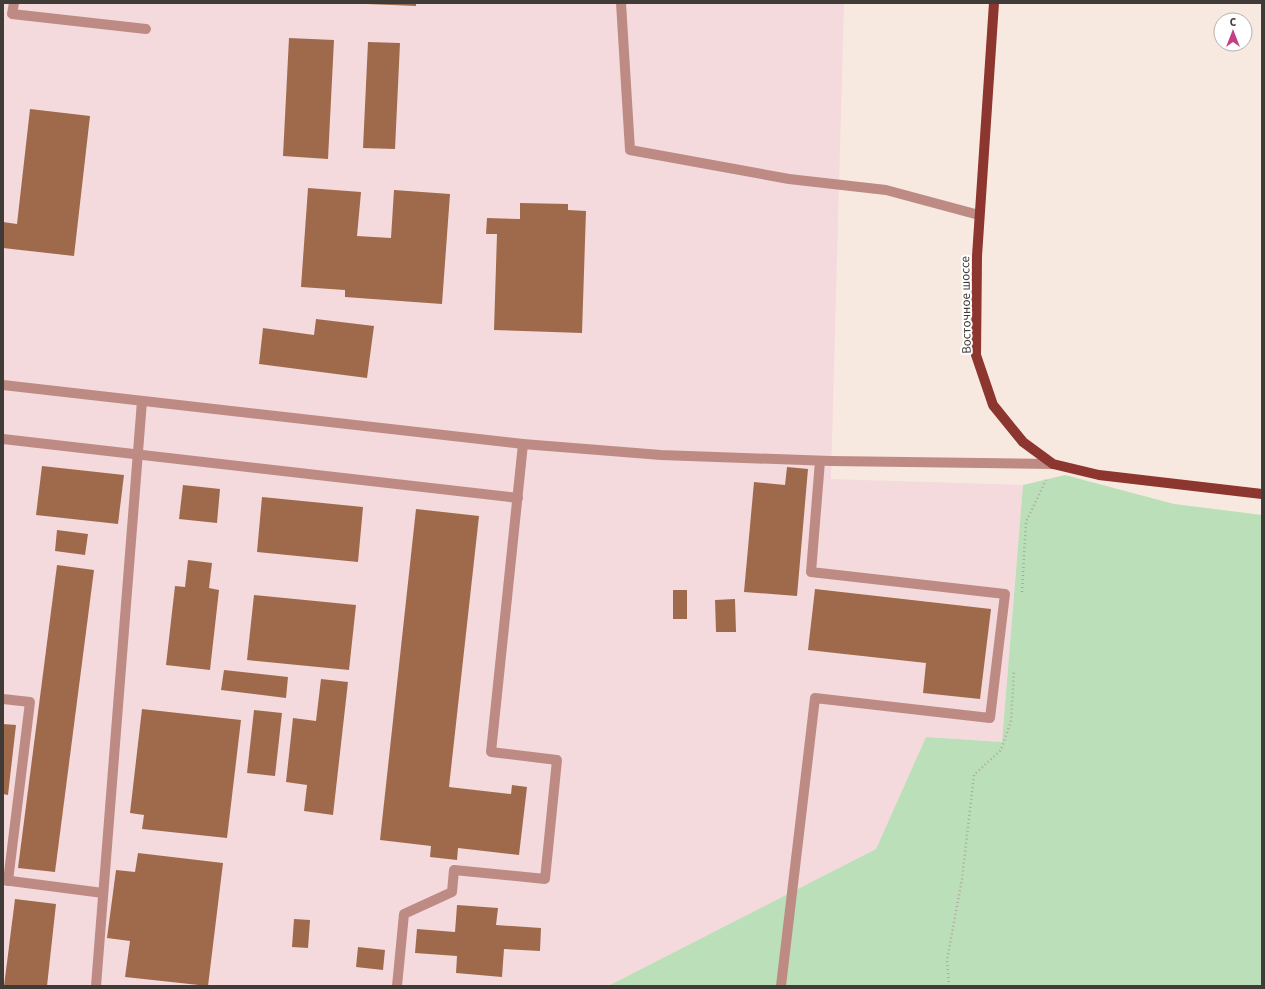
<svg xmlns="http://www.w3.org/2000/svg" width="1265" height="989" font-family="'Source Sans 3',sans-serif">
  <style>
    .industrial { fill: #f5dadd }
    .green { fill: #bbdfb8 }
    .building { fill: #9f6a4b }
    .lines { fill: none; stroke-linecap: round; stroke-linejoin: round }
    .path { stroke: #b1a69f; stroke-width: 2.5; stroke-dasharray: 1 3; stroke-linecap: butt }
    .minor { stroke: #be8b84; stroke-width: 10 }
    .major { stroke: #8d352f; stroke-width: 10 }
    .labels { text-anchor: middle; stroke-width: 4; stroke-linejoin: round; paint-order: stroke }
    .street-label { font-size: 13px; fill: #403b37; stroke: #fff }
  </style>
  <rect width="100%" height="100%" fill="#f8e9e0"/>
  <path class="industrial" d="M3,3H844L831,479L1023,485L1002,742L926,737L876,849L608,986H3Z"/>
  <path class="green" d="M1065,475L1174,504L1262,515V986H608L876,849L926,737L1002,742L1023,485Z"/>
  <g class="building">
    <path d="M367,3H416V6L367,4Z"/>
    <path d="M289,38L334,40L328,159L283,156Z"/>
    <path d="M368,42L400,43L395,149L363,148Z"/>
    <path d="M30,109L90,116L74,256L3,248V222L17,224Z"/>
    <path d="M308,188L361,192L357,236L391,238L394,190L450,194L442,304L345,297V290L301,287Z"/>
    <path d="M520,203L568,204V210L586,211L582,333L494,330L497,234H486L487,218L520,219Z"/>
    <path d="M316,319L374,326L367,378L259,364L263,328L314,335Z"/>
    <path d="M42,466L124,475L118,524L36,515Z"/>
    <path d="M787,467L808,469L797,596L744,592L754,482L785,485Z"/>
    <path d="M183,485L220,489L217,523L179,519Z"/>
    <path d="M262,497L363,507L358,562L257,552Z"/>
    <path d="M416,509L479,516L449,787L511,794L512,785L527,787L519,855L458,848L457,860L430,857L431,846L380,840Z"/>
    <path d="M57,530L88,534L85,555L55,551Z"/>
    <path d="M188,560L212,563L209,588L219,590L210,670L166,665L175,586L185,587Z"/>
    <path d="M57,565L94,570L55,872L18,868Z"/>
    <path d="M815,589L991,609L980,699L923,693L926,663L808,650Z"/>
    <rect x="673" y="590" width="14" height="29"/>
    <path d="M254,595L356,605L349,670L247,660Z"/>
    <path d="M735,599L736,632H716L715,600Z"/>
    <path d="M224,670L288,677L286,698L221,690Z"/>
    <path d="M321,679L348,682L333,815L304,811L307,785L286,782L293,718L316,721Z"/>
    <path d="M142,709L241,720L227,838L142,829L144,815L130,813Z"/>
    <path d="M254,710L282,713L275,776L247,773Z"/>
    <path d="M3,724L16,725L8,795L3,794Z"/>
    <path d="M138,853L223,863L208,986L125,977L130,941L107,938L116,870L135,872Z"/>
    <path d="M15,899L56,904L47,986H4Z"/>
    <path d="M457,905L498,908L496,925L541,928L540,951L504,949L502,977L456,973L457,956L415,953L417,929L455,932Z"/>
    <path d="M294,919L310,920L308,948L292,947Z"/>
    <path d="M358,947L385,950L383,970L356,967Z"/>
  </g>
  <g class="lines">
    <g class="path">
      <path d="M1022,592L1026,522L1046,480"/>
      <path d="M949,986L947,960L962,879L974,775L1001,750L1011,721L1014,671"/>
    </g>
    <g class="minor">
      <path d="M14,3L12,14L146,29"/>
      <path d="M621,3L630,150L789,179L886,190L979,215"/>
      <path d="M3,385L523,444L661,455L831,461L1053,464"/>
      <path d="M3,439L518,498"/>
      <path d="M3,699L30,702L8,881"/>
      <path d="M3,880L103,893"/>
      <path d="M96,986L142,401"/>
      <path d="M397,986L404,914L452,892L454,870L545,879L557,760L491,752L523,444"/>
      <path d="M781,986L815,698L990,718L1005,594L811,572L820,461"/>
    </g>
    <path class="major" d="M994,3L977,256L976,355L993,405L1023,442L1053,464L1099,475L1262,494"/>
  </g>
  <g class="labels">
    <g class="street-label">
      <text transform="translate(965 305) rotate(-91)" y="5">Восточное шоссе</text>
    </g>
  </g>
  <rect width="1265" height="989" fill="none" stroke="#403b37" stroke-width="8"/>
  <g transform="translate(1233 32)"><circle r="19" fill="#ffffff" stroke="#b3b1af"/>
  <path d="M0-3L7 15L0 10L-7 15Z" fill="#c44086"/>
  <text y="-6" font-size="11" font-weight="bold" text-anchor="middle" fill="#403b37">С</text>
  </g>
</svg>
